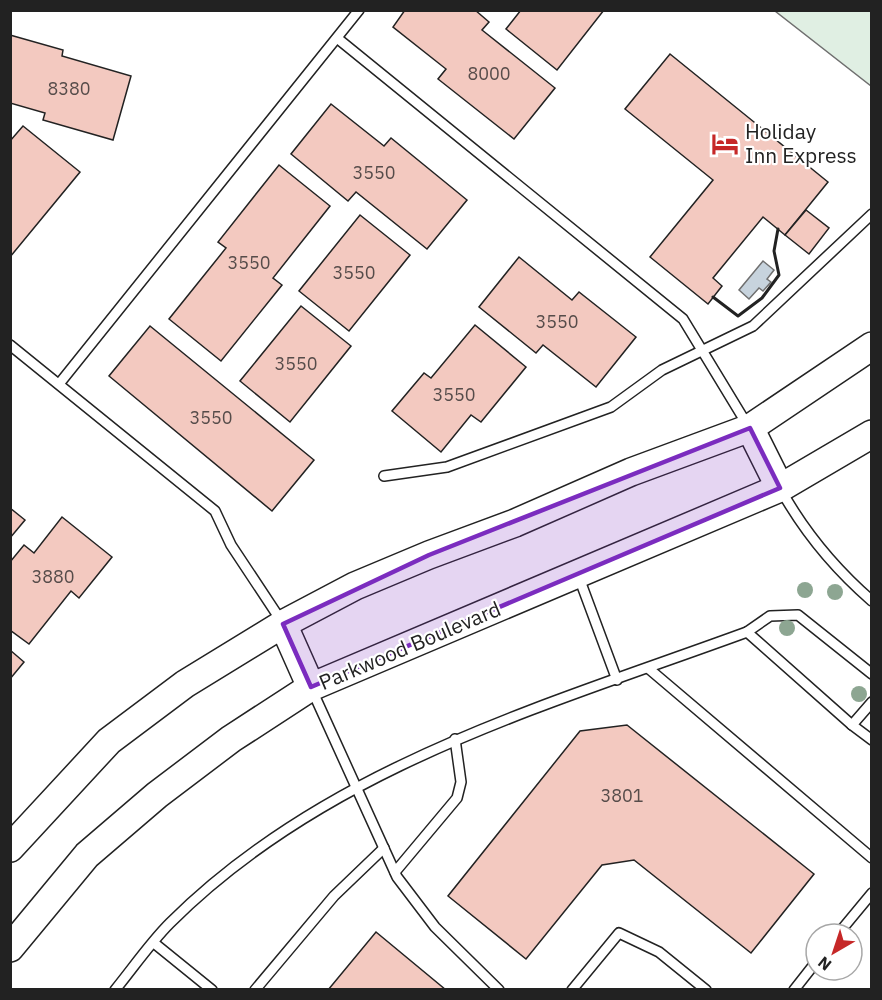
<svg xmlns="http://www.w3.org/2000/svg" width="882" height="1000" font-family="'IBM Plex Sans',sans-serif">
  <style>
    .green { fill: #e0efe3; stroke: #6f6f6f; stroke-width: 1.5 }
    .water { fill: #c7d3dd; stroke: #6f6f6f; stroke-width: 1.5 }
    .building { fill: #f3c9c0; stroke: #222; stroke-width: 1.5 }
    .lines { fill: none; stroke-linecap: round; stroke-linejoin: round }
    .service-casing { stroke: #222; stroke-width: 12 }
    .secondary-casing { stroke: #222; stroke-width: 30 }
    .service { stroke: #fff; stroke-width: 9 }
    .secondary { stroke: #fff; stroke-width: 27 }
    .wall { stroke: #222; stroke-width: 3 }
    .tree { fill: #8da692 }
    .marked { fill: #7b2cbf; fill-opacity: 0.2; stroke: #7b2cbf; stroke-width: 4.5; stroke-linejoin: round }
    .labels { text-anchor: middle; stroke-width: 4.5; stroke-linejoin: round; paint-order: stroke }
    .number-label { font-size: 18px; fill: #564c4a }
    .poi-label { font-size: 21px; fill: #222; stroke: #fff; text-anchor: start }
    .street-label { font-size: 21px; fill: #222; stroke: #fff }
  </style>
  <rect width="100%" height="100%" fill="#fff"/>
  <path class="green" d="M775,11H871V86Z"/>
  <path class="water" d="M763,261L774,270L767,279L771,282L763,291L759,288L749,299L739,290Z"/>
  <g class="building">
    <path d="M405,10H475L489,22L482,30L555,88L514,139L438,79L446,69L393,27Z"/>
    <path d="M521,10H604L557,70L506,29Z"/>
    <path d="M10,35L63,50L62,56L131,76L113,140L43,120L45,113L10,103Z"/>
    <path d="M670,54L828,182L785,235L763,217L713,278L722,286L708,304L650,257L713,180L625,109Z"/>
    <path d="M331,104L384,146L391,138L467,200L427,249L356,192L348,201L291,154Z"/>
    <path d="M23,126L80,172L10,257V141Z"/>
    <path d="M279,165L330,206L273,278L282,285L221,361L169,319L226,248L218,242Z"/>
    <path d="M806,210L829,228L809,254L785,235Z"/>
    <path d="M360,215L410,255L349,331L299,291Z"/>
    <path d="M519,257L572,300L579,292L636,337L596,387L543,345L536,353L479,307Z"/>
    <path d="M301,306L351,346L290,422L240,381Z"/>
    <path d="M475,325L526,367L481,422L471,415L441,452L392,411L424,373L431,378Z"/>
    <path d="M150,326L314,460L272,511L109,376Z"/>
    <path d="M10,508L25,520L10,538Z"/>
    <path d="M62,517L112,557L79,598L71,591L29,644L10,630V562L24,545L34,553Z"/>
    <path d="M10,650L24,662L10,679Z"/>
    <path d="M627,725L814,874L751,953L634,860L602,865L526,959L448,896L580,731Z"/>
    <path d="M376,932L446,990H328Z"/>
  </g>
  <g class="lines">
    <defs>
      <g id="service">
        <path d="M337,38L683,319L748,426"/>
        <path d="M10,345L215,511L231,545L282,622"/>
        <path d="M59,384L359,10"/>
        <path d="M384,476L447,467L611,407L662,370L753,326L872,214"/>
        <path d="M781,490C805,533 834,568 872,601"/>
        <path d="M578,575L617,680"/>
        <path d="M747,632L770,616L798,615L872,674"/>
        <path d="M648,668L872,858"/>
        <path d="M312,690L397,877L435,927L499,990"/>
        <path d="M872,702L852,725L872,740"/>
        <path d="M395,872L457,798L461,782L455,739"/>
        <path d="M838,934L872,893"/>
        <path d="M154,943L212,990"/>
        <path d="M115,990C133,968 150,943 170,923C326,767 545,706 747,632L852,725"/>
        <path d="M255,990L334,896L384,848"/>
        <path d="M572,990L619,933L659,952L706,990"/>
        <path d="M794,990L816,962"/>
      </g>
      <g id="secondary">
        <path d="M750,428L780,488"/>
        <path d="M283,624L311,687"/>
        <path d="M10,848L109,741L185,684L283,624L355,586L429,555L515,523L631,472L750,428L872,346"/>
        <path d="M10,948L87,855L157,795L231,739L311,687L780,488L872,434"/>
      </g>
    </defs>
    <use href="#service" class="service-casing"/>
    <use href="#secondary" class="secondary-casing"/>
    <use href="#service" class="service"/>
    <use href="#secondary" class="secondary"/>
    <path class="wall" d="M713,297L738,316L762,298L779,275L774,251L778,229"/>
  </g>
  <g class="tree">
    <circle cx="805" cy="590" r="8"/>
    <circle cx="835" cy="592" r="8"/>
    <circle cx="787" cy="628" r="8"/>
    <circle cx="859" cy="694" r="8"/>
  </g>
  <path class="marked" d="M750,428L780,488L311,687L283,624L429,555Z"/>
  <defs>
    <symbol id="hotel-bare" viewBox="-9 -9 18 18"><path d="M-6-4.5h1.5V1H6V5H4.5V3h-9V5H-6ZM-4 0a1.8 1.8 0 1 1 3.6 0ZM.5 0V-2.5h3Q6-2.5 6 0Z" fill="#c62828" stroke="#fff" stroke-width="2.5" paint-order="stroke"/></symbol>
  </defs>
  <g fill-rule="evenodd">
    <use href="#hotel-bare" x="706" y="125" width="38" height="38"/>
  </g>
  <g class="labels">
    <g class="number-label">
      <text x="489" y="80">8000</text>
      <text x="69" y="95">8380</text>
      <text x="374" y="179">3550</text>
      <text x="249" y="269">3550</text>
      <text x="354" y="279">3550</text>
      <text x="557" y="328">3550</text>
      <text x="296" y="370">3550</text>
      <text x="454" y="401">3550</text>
      <text x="211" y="424">3550</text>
      <text x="53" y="583">3880</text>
      <text x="622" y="802">3801</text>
    </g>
    <g class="poi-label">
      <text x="745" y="139">Holiday<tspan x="745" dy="24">Inn Express</tspan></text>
    </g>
    <g class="street-label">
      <text transform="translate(410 646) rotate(-23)" y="7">Parkwood Boulevard</text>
    </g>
  </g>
  <rect width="882" height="1000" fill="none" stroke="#222222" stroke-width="24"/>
  <g transform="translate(834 952) rotate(219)"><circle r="28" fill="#ffffff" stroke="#a7a7a7" stroke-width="1.5"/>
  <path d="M0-4.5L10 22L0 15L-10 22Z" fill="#c62828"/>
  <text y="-9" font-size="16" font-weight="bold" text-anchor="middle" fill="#222222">N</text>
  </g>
</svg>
